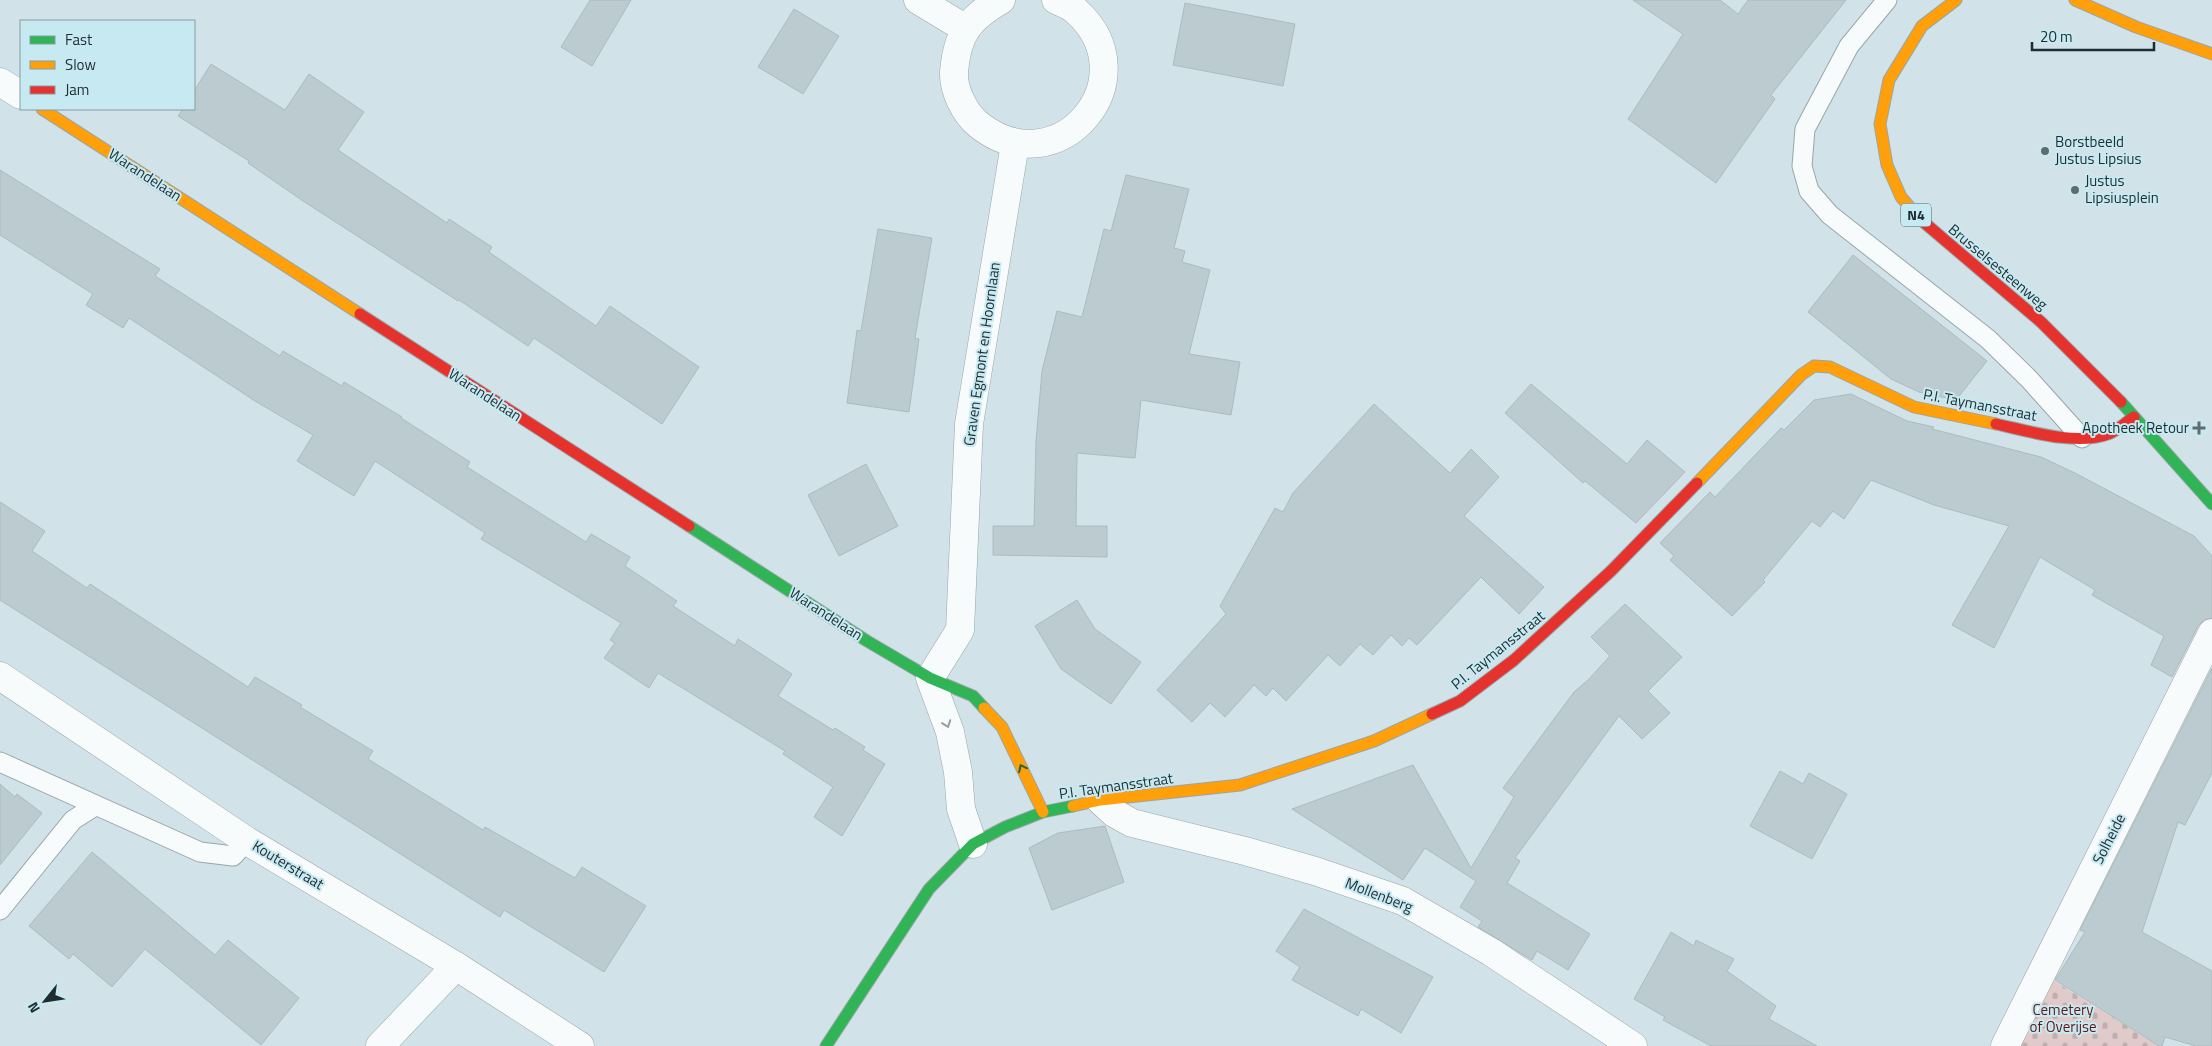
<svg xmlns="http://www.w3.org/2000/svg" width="2212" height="1046" font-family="'Titillium Web',sans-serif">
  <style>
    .cemetery { fill: url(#cemetery-stones) }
    .building { fill: #bccbcf; stroke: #acbbbf }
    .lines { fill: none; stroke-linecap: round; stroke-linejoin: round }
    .lane-casing { stroke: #98a6aa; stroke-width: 21 }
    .street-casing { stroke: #98a6aa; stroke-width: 29 }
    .fast-casing { stroke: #98a6aa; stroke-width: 13 }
    .slow-casing { stroke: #98a6aa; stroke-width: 13 }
    .jam-casing { stroke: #98a6aa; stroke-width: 13 }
    .lane { stroke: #f8fbfc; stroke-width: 19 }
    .street { stroke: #f8fbfc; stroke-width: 28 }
    .fast { stroke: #30b455; stroke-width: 11 }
    .slow { stroke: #ff9f0a; stroke-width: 11 }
    .jam { stroke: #e5322d; stroke-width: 11 }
    .oneway { stroke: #969ea0 }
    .oneway2 { stroke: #26623f }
    .poi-dot { fill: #5d6c70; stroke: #c7e9f2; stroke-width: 2 }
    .labels { text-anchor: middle; stroke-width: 4; stroke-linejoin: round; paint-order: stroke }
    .shield { fill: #c7e9f2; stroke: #51656a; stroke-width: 1 }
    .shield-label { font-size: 14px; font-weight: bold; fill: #1f2c30 }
    .poi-label { font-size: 15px; fill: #1f2c30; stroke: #c7e9f2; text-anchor: start }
    .street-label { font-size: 15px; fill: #1f2c30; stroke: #c7e9f2 }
    .park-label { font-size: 15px; fill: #611b17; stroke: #c7e9f2 }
  </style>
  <defs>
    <pattern id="cemetery-stones" width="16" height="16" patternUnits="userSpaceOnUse" patternTransform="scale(1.25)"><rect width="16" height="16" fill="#e0cbca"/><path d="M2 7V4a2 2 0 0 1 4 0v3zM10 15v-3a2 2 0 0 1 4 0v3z" fill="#c0aeae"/></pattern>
  </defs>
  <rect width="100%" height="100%" fill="#d1e3e8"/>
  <path class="cemetery" d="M2051,979L2159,1046H2018Z"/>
  <g class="building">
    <path d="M590,0H631L592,66L561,47Z"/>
    <path d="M1633,0H1720L1738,14L1748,0H1846L1771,95L1775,99L1716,183L1628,119L1683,34Z"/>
    <path d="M1185,3L1295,24L1283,86L1173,65Z"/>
    <path d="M794,9L839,36L803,94L758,67Z"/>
    <path d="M211,64L285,110L309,74L364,112L338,150L447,223L449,219L492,247L489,252L596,326L610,306L699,367L662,424L534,338L528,346L459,300L458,301L303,201L248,163L249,161L178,116L183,109H194V91Z"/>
    <path d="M0,170L160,269L155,276L280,356L283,351L342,386L344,382L402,417L401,418L470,462L467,467L586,542L591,534L630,557L625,566L677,601L673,606L735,646L738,639L792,674L778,696L833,730L835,728L865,747L863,750L885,764L842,836L814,817L833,787L783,754L785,751L658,673L649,688L604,658L615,643L610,640L621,623L481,539L485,533L375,461L354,496L297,461L313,435L255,401L129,318L123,328L86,305L93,294L0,235Z"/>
    <path d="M1126,175L1189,189L1174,248L1185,251L1182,262L1210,270L1189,354L1240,362L1231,415L1141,400L1135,458L1077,453L1076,526H1107V557L993,555V526H1034L1036,441L1042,371L1057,311L1082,317L1104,229L1111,231Z"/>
    <path d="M878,229L932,238L915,338L919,339L909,412L847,403L857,330L861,331Z"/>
    <path d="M1853,255L1987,361L1956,400L1919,392L1891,379L1808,312Z"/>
    <path d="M1531,384L1627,464L1647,440L1685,472L1636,523L1585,481L1583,483L1505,413Z"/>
    <path d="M1851,394L1907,421L1934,427L1932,429L2041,457L2075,473L2194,536L2212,556V618L2204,620L2198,626L2172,677L2151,665L2164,636L2092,595L2095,590L2040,557L1994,648L1952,625L2009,526L1934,505L1871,480L1844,519L1833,511L1820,527L1812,521L1763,580L1765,582L1732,616L1670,560L1674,556L1660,543L1710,492L1715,497L1781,428L1784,430L1814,400Z"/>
    <path d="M1374,404L1450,473L1471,449L1499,477L1464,516L1544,587L1519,614L1481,577L1417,645L1409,638L1402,646L1391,635L1373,655L1360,644L1340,666L1328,655L1286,701L1273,688L1266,696L1254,685L1225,717L1210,703L1192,722L1157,690L1226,614L1220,606L1275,508L1283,512L1293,493Z"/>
    <path d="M866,464L898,526L839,556L808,495Z"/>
    <path d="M0,502L45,531L32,551L87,588L90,584L248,687L255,677L302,705L300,707L373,751L368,759L483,830L485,827L575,878L582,867L646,906L604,972L504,910L500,917L0,600Z"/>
    <path d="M1077,600L1095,629L1141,662L1111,704L1061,669L1035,626Z"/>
    <path d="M1625,604L1682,657L1648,691L1670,713L1642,739L1619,716L1515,858L1520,861L1507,883L1590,934L1568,970L1537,951L1532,960L1478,927L1482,921L1460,907L1476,881L1425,848L1403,880L1292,809L1413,765L1471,868L1514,797L1503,788L1574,692L1588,680L1610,656L1591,637Z"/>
    <path d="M2212,668V773L2185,825L2178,822L2142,932L2212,971V1046H2196L2165,1037L2162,1046H2159L2055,980L2085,932L2080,930Z"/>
    <path d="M1780,771L1803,784L1809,773L1847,794L1812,859L1750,826Z"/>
    <path d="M0,784L15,797L17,794L42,813L0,865Z"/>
    <path d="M1105,826L1124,882L1052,910L1029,848L1058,833Z"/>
    <path d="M92,852L215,955L228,940L299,998L261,1045L145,949L112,987L73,954L69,959L29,926Z"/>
    <path d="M1304,909L1433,977L1401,1033L1361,1009L1358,1016L1292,980L1300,967L1276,951Z"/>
    <path d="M1671,932L1694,946L1696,940L1734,959L1727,971L1776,1006L1769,1019L1817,1046H1711L1663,1020L1665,1017L1634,999Z"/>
  </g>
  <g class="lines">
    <defs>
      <g id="lane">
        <path d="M1887,0L1849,46L1805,129L1802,166L1809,191L1830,215L1988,339L2029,379L2082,438"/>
        <path d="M0,762L200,852L233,856L247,841"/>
        <path d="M0,910L73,820L95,806"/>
      </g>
      <g id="street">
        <path d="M918,0L966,29"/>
        <path d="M1001,0C969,18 957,34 954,72C953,90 965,114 979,125C1059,188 1151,78 1076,11C1071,6 1063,3 1056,0"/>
        <path d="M0,82L21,95"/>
        <path d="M0,676L247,841L456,966L580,1046"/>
        <path d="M1100,800L1114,813L1132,823L1245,851L1315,871L1403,901L1491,952L1633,1046"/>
        <path d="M973,844L961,809L958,772L950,732L930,678L960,630L969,424L1015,144"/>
        <path d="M380,1046L456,966"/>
        <path d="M2005,1046L2212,633"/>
      </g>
      <g id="fast">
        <path d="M2121,402L2212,504"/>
        <path d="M689,526L867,641L930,678L973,696L984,708"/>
        <path d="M826,1046L929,889L973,844L1005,827L1043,812L1073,806"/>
      </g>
      <g id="slow">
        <path d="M2075,0L2136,27L2212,54"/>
        <path d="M42,109L360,314"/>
        <path d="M1920,219L1901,197L1887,165L1880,124L1889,80L1922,26L1956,0"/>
        <path d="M1697,483L1801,375L1814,366L1830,367L1914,407L1996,424"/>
        <path d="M984,708L1002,727L1043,812"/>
        <path d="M1073,806L1100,800L1240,785L1374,741L1432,714"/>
      </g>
      <g id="jam">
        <path d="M1920,219L2041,322L2121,402"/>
        <path d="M360,314L689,526"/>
        <path d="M1996,424C2028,431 2076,446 2108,434C2117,431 2126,422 2134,417"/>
        <path d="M1432,714L1460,701L1514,660L1611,571L1697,483"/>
      </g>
    </defs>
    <use href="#lane" class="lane-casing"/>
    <use href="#street" class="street-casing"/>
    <use href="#fast" class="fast-casing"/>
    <use href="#slow" class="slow-casing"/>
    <use href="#jam" class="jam-casing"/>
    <use href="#lane" class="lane"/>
    <use href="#street" class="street"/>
    <use href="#fast" class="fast"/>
    <use href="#slow" class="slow"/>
    <use href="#jam" class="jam"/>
  </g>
  <defs><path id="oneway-chevron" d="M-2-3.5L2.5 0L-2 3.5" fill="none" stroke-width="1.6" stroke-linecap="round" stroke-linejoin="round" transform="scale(1.25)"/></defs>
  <use class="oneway" href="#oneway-chevron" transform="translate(947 724) rotate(70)"/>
  <use class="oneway2" href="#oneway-chevron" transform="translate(1022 768) rotate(-116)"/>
  <g class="poi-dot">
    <circle cx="2045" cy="151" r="5"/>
    <circle cx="2075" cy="190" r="5"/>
    <path d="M2196.5 420.5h5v5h5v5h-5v5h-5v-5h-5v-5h5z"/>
  </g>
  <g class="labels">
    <rect class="shield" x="1901" y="203.5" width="30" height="23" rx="4"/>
    <g class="shield-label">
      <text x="1916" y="220">N4</text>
    </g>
    <g class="poi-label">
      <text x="2055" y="147">Borstbeeld<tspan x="2055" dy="17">Justus Lipsius</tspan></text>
      <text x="2085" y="186">Justus<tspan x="2085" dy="17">Lipsiusplein</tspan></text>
      <text x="2189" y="433" text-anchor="end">Apotheek Retour</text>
    </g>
    <g class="street-label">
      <text transform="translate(145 175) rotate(33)" y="5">Warandelaan</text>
      <text transform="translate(1998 267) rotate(40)" y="5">Brusselsesteenweg</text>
      <text transform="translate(982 354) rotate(-82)" y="5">Graven Egmont en Hoornlaan</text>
      <text transform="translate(485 395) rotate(33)" y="5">Warandelaan</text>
      <text transform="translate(1980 405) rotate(11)" y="5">P.I. Taymansstraat</text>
      <text transform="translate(826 614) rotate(33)" y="5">Warandelaan</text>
      <text transform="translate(1498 650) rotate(-39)" y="5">P.I. Taymansstraat</text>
      <text transform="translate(1116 786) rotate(-8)" y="5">P.I. Taymansstraat</text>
      <text transform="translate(2109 839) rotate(-63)" y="5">Solheide</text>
      <text transform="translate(288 865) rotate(31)" y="5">Kouterstraat</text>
      <text transform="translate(1379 895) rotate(21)" y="5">Mollenberg</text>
    </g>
    <g class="park-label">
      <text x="2063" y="1015">Cemetery<tspan x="2063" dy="17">of Overijse</tspan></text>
    </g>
  </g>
  <rect x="20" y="20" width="175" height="90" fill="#c7e9f2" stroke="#849da4"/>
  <rect x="30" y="36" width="25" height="8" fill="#30b455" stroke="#849da4"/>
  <text x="65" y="45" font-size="15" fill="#1f2c30">Fast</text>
  <rect x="30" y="61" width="25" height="8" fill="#ff9f0a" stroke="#849da4"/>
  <text x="65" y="70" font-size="15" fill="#1f2c30">Slow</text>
  <rect x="30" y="86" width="25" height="8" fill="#e5322d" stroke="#849da4"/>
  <text x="65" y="95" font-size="15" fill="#1f2c30">Jam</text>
  <g transform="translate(45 1001) rotate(240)" stroke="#c7e9f2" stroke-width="4" paint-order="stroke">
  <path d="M0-4L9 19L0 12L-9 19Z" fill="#1f2c30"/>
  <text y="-8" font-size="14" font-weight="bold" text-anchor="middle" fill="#1f2c30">N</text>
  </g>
  <path d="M2032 42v8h122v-8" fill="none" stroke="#1f2c30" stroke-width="2.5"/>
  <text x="2040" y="42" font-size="15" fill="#1f2c30" stroke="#c7e9f2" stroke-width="4" paint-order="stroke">20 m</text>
</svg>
